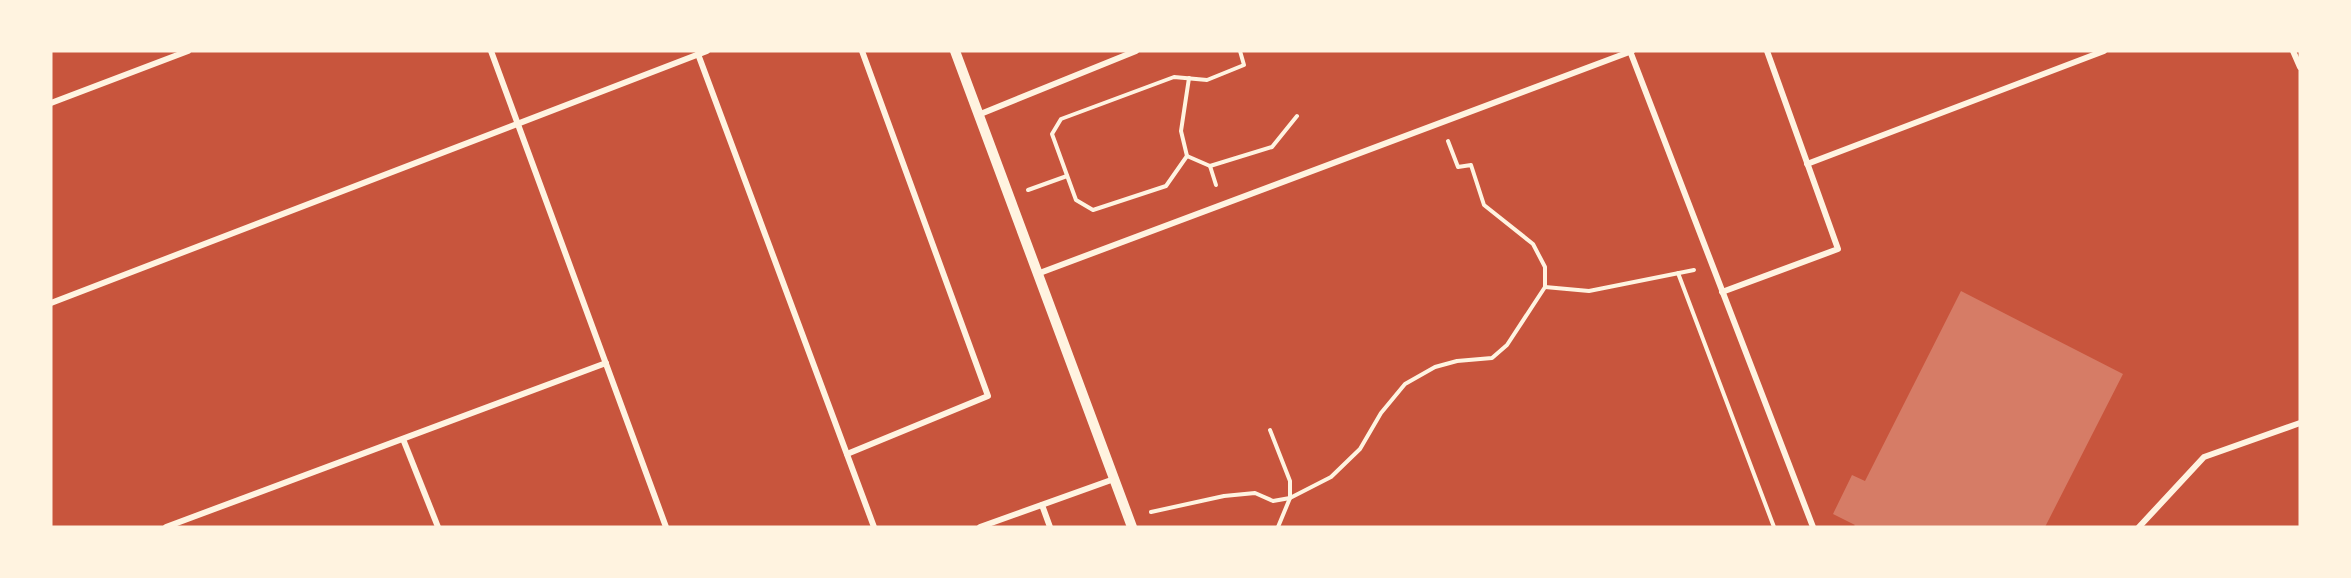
<svg xmlns="http://www.w3.org/2000/svg" width="2351" height="578" font-family="'Roboto Condensed',sans-serif">
  <style>
    .building { fill: #d67c66 }
    .lines { fill: none; stroke-linecap: round; stroke-linejoin: round }
    .path { stroke: #fff3e0; stroke-width: 4 }
    .minor { stroke: #fff3e0; stroke-width: 6 }
    .tertiary { stroke: #fff3e0; stroke-width: 10 }
  </style>
  <rect width="100%" height="100%" fill="#c8553d"/>
  <path class="building" d="M1961,291L2123,374L2045,527H1853L1855,525L1833,514L1852,475L1865,481Z"/>
  <g class="lines">
    <g class="path">
      <path d="M1189,78L1181,131L1187,156L1210,166L1272,147L1297,116"/>
      <path d="M1187,156L1166,186L1093,210L1076,200L1052,134L1061,119L1174,77L1207,80L1244,65L1240,51"/>
      <path d="M1210,166L1216,185"/>
      <path d="M1028,190L1067,176"/>
      <path d="M1678,273L1774,527"/>
      <path d="M1545,287L1589,291L1694,270"/>
      <path d="M1270,430L1290,481V498L1278,527"/>
      <path d="M1151,512L1224,496L1255,493L1273,501L1290,498L1331,477L1360,449L1381,413L1405,384L1435,367L1457,361L1492,358L1507,345L1545,287V267L1533,244L1484,205L1471,165L1458,167L1448,141"/>
    </g>
    <g class="minor">
      <path d="M491,51L666,527"/>
      <path d="M1630,51L1813,527"/>
      <path d="M2293,51L2300,67"/>
      <path d="M698,54L874,527"/>
      <path d="M51,103L188,51"/>
      <path d="M978,115L1136,51"/>
      <path d="M1807,164L2104,51"/>
      <path d="M1037,274L1632,51"/>
      <path d="M1722,292L1838,249L1767,51"/>
      <path d="M51,303L707,51"/>
      <path d="M403,439L438,527"/>
      <path d="M847,454L988,396L862,51"/>
      <path d="M1042,505L1050,527"/>
      <path d="M166,527L606,363"/>
      <path d="M980,527L1114,479"/>
      <path d="M2139,527L2204,457L2300,423"/>
    </g>
    <path class="tertiary" d="M955,51L1132,527"/>
  </g>
  <rect width="2351" height="578" fill="none" stroke="#fff3e0" stroke-width="105"/>
</svg>
